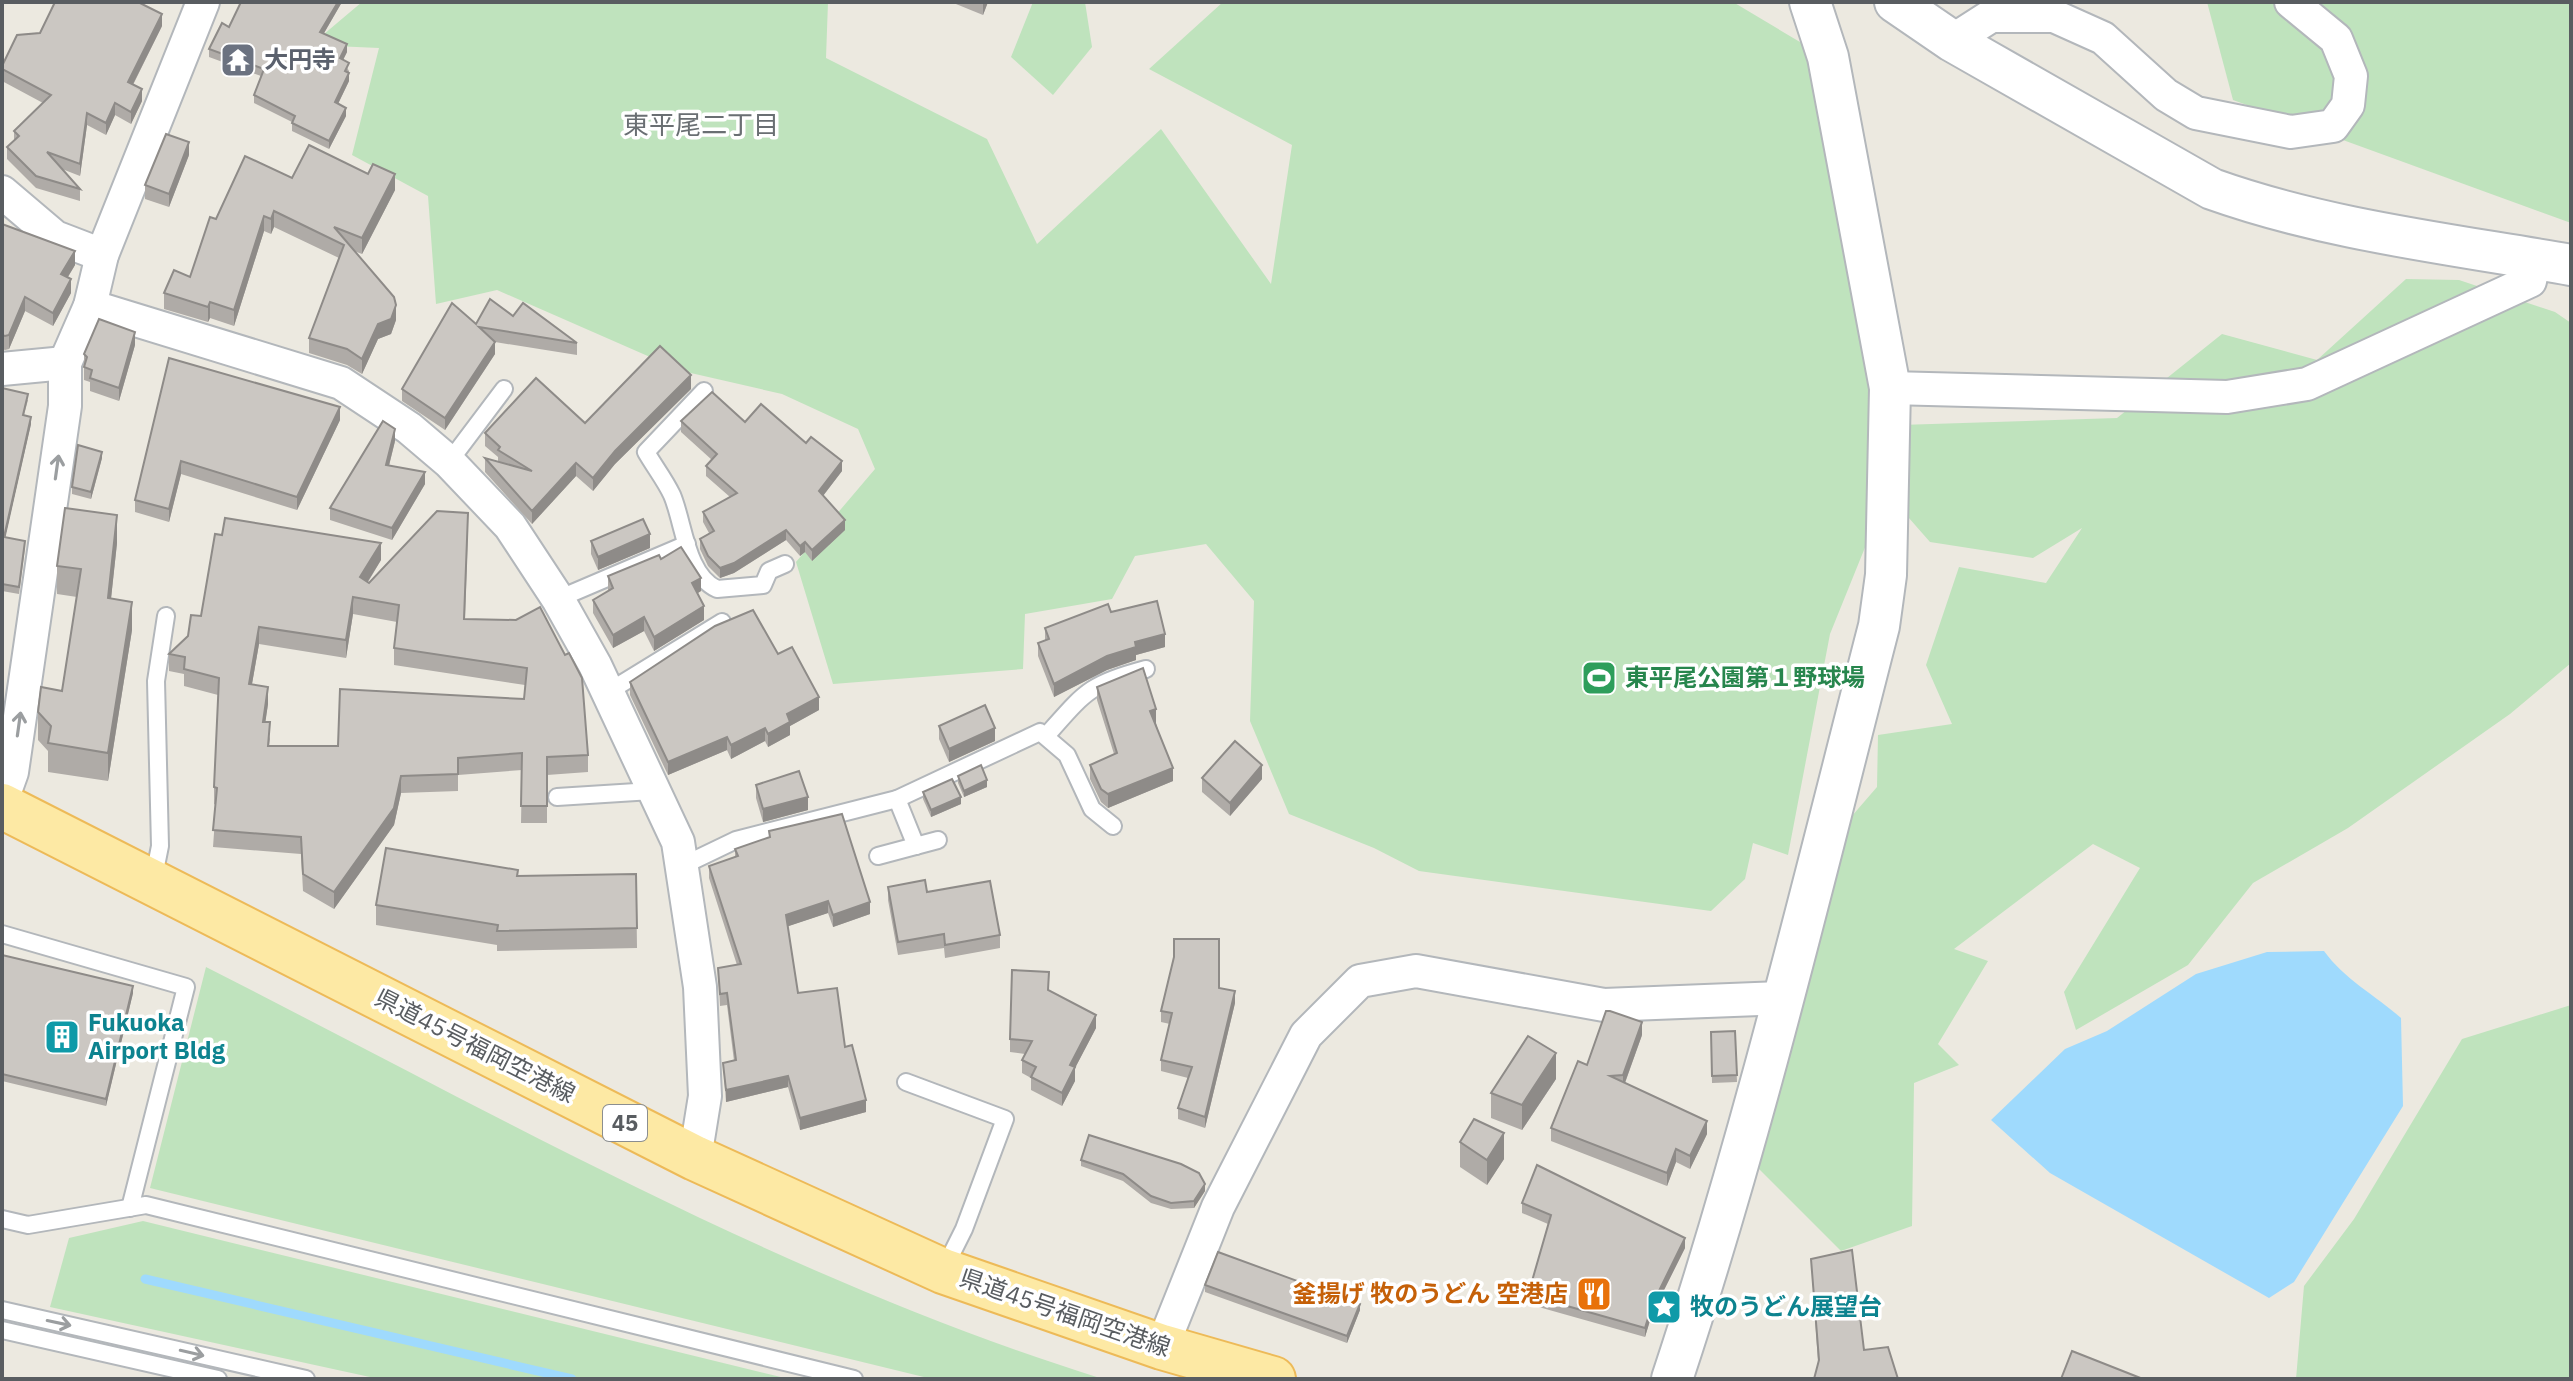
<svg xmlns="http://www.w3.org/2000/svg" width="2573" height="1381" font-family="'IBM Plex Sans','Noto Sans JP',sans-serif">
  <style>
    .green { fill: #bfe3bd }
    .water { fill: #9fdafd }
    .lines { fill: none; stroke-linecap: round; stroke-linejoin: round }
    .stream { stroke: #9fdafd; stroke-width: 9 }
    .service-casing { stroke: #b3b7bb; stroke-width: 20 }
    .minor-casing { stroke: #b3b7bb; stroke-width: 36 }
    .tertiary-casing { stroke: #b3b7bb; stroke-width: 44 }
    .primary-casing { stroke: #edba58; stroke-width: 48 }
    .service { stroke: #fff; stroke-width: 16 }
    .minor { stroke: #fff; stroke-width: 32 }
    .tertiary { stroke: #fff; stroke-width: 40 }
    .primary { stroke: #fde9a4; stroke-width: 44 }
    .wall { fill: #afaba7; fill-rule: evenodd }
    .shaded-wall { fill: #8e8b88 }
    .building { fill: #cbc7c2; stroke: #8e8b88; stroke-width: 2; fill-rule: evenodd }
    .oneway { stroke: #9b9ea0 }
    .labels { text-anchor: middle; stroke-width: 7; stroke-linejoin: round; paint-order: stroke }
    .shield { fill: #fff; stroke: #8b8e90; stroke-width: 2 }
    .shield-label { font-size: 22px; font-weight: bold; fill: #595d61 }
    .worship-label { font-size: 24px; font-weight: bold; fill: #5b616d; stroke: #fff; text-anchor: start }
    .leisure-label { font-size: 24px; font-weight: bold; fill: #27864d; stroke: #fff; text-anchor: start }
    .culture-label { font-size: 24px; font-weight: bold; fill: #0d838f; stroke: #fff; text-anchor: start }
    .street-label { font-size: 24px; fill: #595d61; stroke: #fff }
    .food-label { font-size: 24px; font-weight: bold; fill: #c56008; stroke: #fff; text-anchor: end }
    .neighbourhood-label { font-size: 26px; fill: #6a6f73; stroke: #fff }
  </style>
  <rect width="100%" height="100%" fill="#ece9e0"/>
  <g class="green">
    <path d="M362,2H828L826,58L987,139L1037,244L1161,129L1271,284L1292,145L1149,69L1223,2H1733L1805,45L1900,425L2117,418L2222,334L2317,360L2406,279L2459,280L2555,312L2571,323V663L2510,714L2348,828L2253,883L2188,965L2076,1030L2064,992L2140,868L2093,844L1954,949L1988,961L1938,1044L1959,1065L1914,1083L1912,1226L1841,1251L1746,1156L1813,861L1877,787L1878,735L1952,724L1926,665L1959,567L2046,583L2082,528L2033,558L1930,542L1887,493L1830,634L1788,855L1753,843L1745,879L1711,911L1419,871L1374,848L1289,814L1250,721L1254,601L1206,544L1135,556L1112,599L1025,614L1023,669L833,684L796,562L875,469L858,429L782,394L682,371L497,290L436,304L428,196L352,155L379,48L311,45Z"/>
    <path d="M1033,2H1085L1092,47L1053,95L1011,57Z"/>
    <path d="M2207,2H2571V223L2233,100Z"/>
    <path d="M206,967C499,1116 788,1281 1103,1379H932L150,1188Z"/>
    <path d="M2571,1005V1379H2296L2304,1286L2354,1219L2462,1039Z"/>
    <path d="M143,1221L789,1379H379L50,1307L69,1238Z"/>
  </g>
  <path class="water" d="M2324,951C2344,979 2375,995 2401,1018L2403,1106L2294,1282L2269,1298L2050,1173L1991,1120L2065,1049L2107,1031L2196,974L2267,952Z"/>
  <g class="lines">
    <path class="stream" d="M145,1279L572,1379"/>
    <defs>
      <g id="service">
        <path d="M704,391L646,452C654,466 665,480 672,495C684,523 686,575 717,589L763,585L769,571L785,564"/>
        <path d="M449,462L504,389"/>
        <path d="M558,599L687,544"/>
        <path d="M608,692L722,622"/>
        <path d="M1046,736C1086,691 1088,685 1146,669"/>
        <path d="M557,797L652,791"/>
        <path d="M897,799L916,846"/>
        <path d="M878,856L938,840"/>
        <path d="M684,865L736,840L897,799L1040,732L1067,755L1092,809L1113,826"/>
        <path d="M153,881L160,846L156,681L166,616"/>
        <path d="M2,934L186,987L130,1208"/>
        <path d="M906,1082L1005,1119L964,1229L943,1271"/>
        <path d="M2,1219L28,1225L146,1205L854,1379"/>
        <path d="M2,1310L306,1379"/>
        <path d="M2,1330L218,1379"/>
      </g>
      <g id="minor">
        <path d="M1952,41L1991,16H2054L2103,38L2166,95L2196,113L2291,132L2333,126L2348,105L2351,76L2336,39L2291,2"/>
        <path d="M2,192L55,237L102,255"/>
        <path d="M90,306L341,383L409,428L449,462L510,526L558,599L595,665L678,842L700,987L705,1096L695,1158"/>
        <path d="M2,369L65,363"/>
        <path d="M1890,388L2227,397L2307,384L2530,281L2535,259"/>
        <path d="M2,800L12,772L65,406V363L90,306L102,255L203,2"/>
        <path d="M1162,1347L1218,1207L1306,1035L1360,981L1416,971L1604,1005L1783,998"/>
      </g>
      <g id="tertiary">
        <path d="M1895,2L1952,41L2212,189C2327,230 2451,244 2571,265"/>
        <path d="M1672,1379C1754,1132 1814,878 1879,626L1886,575L1890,388L1828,57L1810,2"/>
      </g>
      <path id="primary" d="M2,806L695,1158L943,1271L1162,1347L1273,1379"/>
    </defs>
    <use href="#service" class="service-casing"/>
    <use href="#minor" class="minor-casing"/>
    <use href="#tertiary" class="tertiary-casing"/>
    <use href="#primary" class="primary-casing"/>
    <use href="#service" class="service"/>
    <use href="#minor" class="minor"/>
    <use href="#tertiary" class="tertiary"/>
    <use href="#primary" class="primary"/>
  </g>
  <g class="wall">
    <path d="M241,2H342L324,33L347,52L343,60L349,71V81L338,104L346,116L329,149L292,131V122L254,103V95L261,76L209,57V49L229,27Z"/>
    <path d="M951,2H988L983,15Z"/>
    <path d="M162,26L133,85L142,101L131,124L115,115L106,135L87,125L80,176L62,169L80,189V201L36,188L7,159V147L14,141V131L43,103L2,81V66Z"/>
    <path d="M189,155L169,207L145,199V185Z"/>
    <path d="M292,178L395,190L362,254L354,251L396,320L391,334L378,339L362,374L347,365L309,353V338L339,258L274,227L271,234L264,231L234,326L210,318L208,322L164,309V293L190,277L216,219Z"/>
    <path d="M2,224L75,265L68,277L71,293L53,326L25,311L9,349L5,350L2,349Z"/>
    <path d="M513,316L577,343V355L495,342V354L445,430L402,401V389L476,324Z"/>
    <path d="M135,345L119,401L90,391V382L84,380V354Z"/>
    <path d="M169,358L340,420L297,510L181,474L169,522L135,512V500Z"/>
    <path d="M2,388L28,400L24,415L31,424L5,537L25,548L19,594L2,591Z"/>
    <path d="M691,389L615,464L593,491L576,476L532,524L485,472V458L498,462V457L485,446V433L585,423Z"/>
    <path d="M681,421L745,422L806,443L842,471L823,496L845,530L812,561L805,552L800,556L786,540L734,573L720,578L708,566L700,549V539L709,533L703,522V512L730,497L706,476V466L712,460L681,432Z"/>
    <path d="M395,441L389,466L425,484L392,540L330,520V508Z"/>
    <path d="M102,458L91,499L72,494V487Z"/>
    <path d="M468,530L465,619L516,620L588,755V772L547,775V823H521L522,770L458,775V791L401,793L394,825L334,909L303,891L301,854L213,847L216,805L214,804V787L218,695L184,686V674L169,671V654L188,636L201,616L381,560L368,582L369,583ZM353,614L397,622L394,648V665L525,685L524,699L338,746H269L270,739L265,722L268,704L252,684L259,644L346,658Z"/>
    <path d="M591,541L650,548L598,570L591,554Z"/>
    <path d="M117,543L111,598L132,630L108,781L48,772V751L38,740V712L62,691L77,597L57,594V566Z"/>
    <path d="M661,559L701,591L697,593L704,620L654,651L644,631L613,648L593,613V600L608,591V576Z"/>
    <path d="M1111,612L1165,647L1136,655V660L1107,670L1054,697L1038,656V643L1045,640V628Z"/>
    <path d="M778,654L819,710L790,726V735L768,747L765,741L731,759L727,750L668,775L630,695V682Z"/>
    <path d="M1097,687L1156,723L1173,781L1108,808L1101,802L1090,779V765L1114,754L1097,700Z"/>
    <path d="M939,726L995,741L949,762L939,739Z"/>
    <path d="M958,776L987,787L964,797L958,783Z"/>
    <path d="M1202,778L1262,779L1230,816L1202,792Z"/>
    <path d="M756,785L808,810L763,822L756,798Z"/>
    <path d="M923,792L961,804L931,817L923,799Z"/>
    <path d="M769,831L870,914L833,927L828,913L788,926L798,993L845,1047L866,1112L800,1130L788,1087L726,1102L723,1063L734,1061L727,1005L720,1006L718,968L737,965L709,878V866L735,857V849L769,838Z"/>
    <path d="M636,874L637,948L497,951V945L376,925V905L518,876Z"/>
    <path d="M888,887L927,892L1000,935V948L945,958L944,948L898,955L888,900Z"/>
    <path d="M2,955L133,993L106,1106L2,1081Z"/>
    <path d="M1219,988L1235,1003L1205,1128L1178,1119V1108L1188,1078L1161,1071V1060L1170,1024L1161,1022V1011Z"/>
    <path d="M1049,991L1096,1028L1075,1068V1081L1062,1106L1031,1090V1078L1022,1073V1060L1025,1054L1010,1052V1039Z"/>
    <path d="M1735,1031L1737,1082L1712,1083L1711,1032Z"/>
    <path d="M1642,1035L1625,1083L1707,1134L1690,1169L1676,1162L1667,1186L1551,1141V1128L1587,1065Z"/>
    <path d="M1556,1079L1522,1130L1491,1118V1093Z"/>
    <path d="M1460,1142L1504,1159L1487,1185L1460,1167Z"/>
    <path d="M1081,1160L1205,1191L1194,1208L1171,1209L1151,1203L1123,1181L1081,1166Z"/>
    <path d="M1522,1203L1685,1248L1652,1314L1645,1337L1528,1304V1295L1548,1224L1522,1213Z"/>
    <path d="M1811,1259L1864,1350L1818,1362Z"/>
    <path d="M1205,1285L1360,1310L1347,1343L1205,1292Z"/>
  </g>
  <g class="shaded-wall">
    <path d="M338,2H342L320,40V32Z"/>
    <path d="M983,2H988L983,15Z"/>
    <path d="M162,14V26L128,94V82Z"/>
    <path d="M347,44V52L340,66V58Z"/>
    <path d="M349,73V81L335,110V102Z"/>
    <path d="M142,89V101L131,124V112Z"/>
    <path d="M115,103V115L106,135V123Z"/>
    <path d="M346,108V116L329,149V141Z"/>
    <path d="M87,113V125L80,176V164Z"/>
    <path d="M189,142V155L169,207V194Z"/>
    <path d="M395,174V190L362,254V238Z"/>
    <path d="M274,211V227L271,234V219Z"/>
    <path d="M264,216V231L234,326V310Z"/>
    <path d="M75,251V265L61,288V274Z"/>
    <path d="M71,279V293L53,326V313Z"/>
    <path d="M25,297V311L9,349V335Z"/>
    <path d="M210,302V318L208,322V307Z"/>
    <path d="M396,305V320L391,334L378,339L362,374V359L378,324Z"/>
    <path d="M135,332V345L119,401V388Z"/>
    <path d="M495,342V354L445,430V418Z"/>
    <path d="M691,375V389L615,464L593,491V478L615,451Z"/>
    <path d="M340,407V420L297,510V497Z"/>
    <path d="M31,417V424L4,544V537Z"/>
    <path d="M395,429V441L386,477V465Z"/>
    <path d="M102,452V458L91,499V492Z"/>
    <path d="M181,461V474L169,522V509Z"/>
    <path d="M842,461V471L819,501V491Z"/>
    <path d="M576,463V476L532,524V511Z"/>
    <path d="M425,472V484L392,540V528Z"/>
    <path d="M117,515V543L108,627V598Z"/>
    <path d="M845,520V530L812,561V550Z"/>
    <path d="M786,530V540L734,573L720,578V568Z"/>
    <path d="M650,534V548L598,570V557Z"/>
    <path d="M805,542V552L800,556V546Z"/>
    <path d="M381,543V560L360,594V577Z"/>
    <path d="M701,578V591L692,597V583Z"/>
    <path d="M353,597V614L346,658V640Z"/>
    <path d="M132,602V630L108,781V753Z"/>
    <path d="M704,606V620L654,651V637Z"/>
    <path d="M644,617V631L613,648V635Z"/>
    <path d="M259,627V644L249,701V684Z"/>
    <path d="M1165,634V647L1136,655V660L1107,670L1054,697V684L1135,642Z"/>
    <path d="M268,687V704L263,739V722Z"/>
    <path d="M819,697V710L790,726V735L768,747V734L787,714Z"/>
    <path d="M1156,709V723L1150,725V711Z"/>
    <path d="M765,728V741L731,759V745Z"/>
    <path d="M995,728V741L949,762V749Z"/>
    <path d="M727,737V750L668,775V762Z"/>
    <path d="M1262,765V779L1230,816V803Z"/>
    <path d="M1173,768V781L1108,808V794Z"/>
    <path d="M401,776V793L394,825L334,909V892Z"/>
    <path d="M987,780V787L964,797V791Z"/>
    <path d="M808,797V810L763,822V809Z"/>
    <path d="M961,797V804L931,817V810Z"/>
    <path d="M828,901V913L786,927V915Z"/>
    <path d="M870,902V914L833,927V915Z"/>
    <path d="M133,986V993L106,1106V1099Z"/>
    <path d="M1235,991V1003L1205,1128V1117Z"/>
    <path d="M1096,1015V1028L1075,1068V1081L1062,1106V1093L1070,1065Z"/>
    <path d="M1642,1022V1035L1623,1088V1075Z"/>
    <path d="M1556,1053V1079L1522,1130V1105Z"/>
    <path d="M788,1076V1087L726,1102V1090Z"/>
    <path d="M866,1100V1112L800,1130V1118Z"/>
    <path d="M1707,1121V1134L1690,1169V1156Z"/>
    <path d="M1504,1133V1159L1487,1185V1160Z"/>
    <path d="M1676,1149V1162L1667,1186V1173Z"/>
    <path d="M1205,1184V1191L1194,1208V1201Z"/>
    <path d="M1685,1238V1248L1652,1314L1645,1337V1328L1652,1305Z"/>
    <path d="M1360,1304V1310L1347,1343V1336Z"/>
  </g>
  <g class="building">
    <path d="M55,2H138L162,14L128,82L142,89L131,112L115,103L106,123L87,113L80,164L47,152L80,189L36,176L7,147L19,136L14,131L51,95L2,69V66L17,35L40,33Z"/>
    <path d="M241,2H338L320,32L347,44L340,58L349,63L345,71L349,73L335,102L346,108L329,141L292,123L295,116L254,95L264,69L209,49L222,23L229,27Z"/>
    <path d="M166,134L189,142L169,194L145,185Z"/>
    <path d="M309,145L368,174L373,164L395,174L362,238L334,227L394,297L396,305L391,319L378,324L362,359L347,349L309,338L344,245L274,211L271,219L264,216L234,310L210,302L208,307L164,293L174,270L190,277L210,217L216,219L245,156L292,178Z"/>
    <path d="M2,224L75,251L61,274L71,279L53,313L25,297L9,335L5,336L2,335Z"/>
    <path d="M490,299L513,316L523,303L577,343L479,327L495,342L445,418L402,389L452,303L476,324Z"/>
    <path d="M99,319L135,332L119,388L90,378L92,370L84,367L87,357L84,354Z"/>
    <path d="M660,346L691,375L615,451L593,478L576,463L532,511L485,458L532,471L498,450L500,447L485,433L536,378L585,423Z"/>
    <path d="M169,358L340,407L297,497L181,461L169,509L135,500Z"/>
    <path d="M2,388L28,394L23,415L31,417L4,537L25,541L19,587L2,584Z"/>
    <path d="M712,392L745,422L761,404L806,443L811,437L842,461L819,491L845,520L812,550L805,542L800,546L786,530L734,563L720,568L708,556L700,539L714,531L703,512L737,493L706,466L717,454L681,421Z"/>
    <path d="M383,421L395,429L386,465L425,472L392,528L330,508Z"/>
    <path d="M78,445L102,452L91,492L72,487Z"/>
    <path d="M65,508L117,515L108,598L132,602L108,753L48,743L51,726L38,712L41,687L62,691L81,569L57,566Z"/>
    <path d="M437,511L468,513L464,619L516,620L540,607L565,655L569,653L582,678L588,755L547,757V806H521L522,753L458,758V774L401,776L394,808L334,892L303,874L301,837L213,830L217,788L214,787L219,678L184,669L185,657L169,654L188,636L191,615L201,616L215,534L222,535L225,518L381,543L360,577L369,583ZM353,597L399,605L394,648L527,668L524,699L340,689L338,746H268L270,722H263L268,687L249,684L259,627L346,640Z"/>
    <path d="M643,519L650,534L598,557L591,541Z"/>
    <path d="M681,547L701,578L692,583L704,606L654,637L644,617L613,635L593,600L613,588L608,576L659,555L661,559Z"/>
    <path d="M1157,601L1165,634L1135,642L1136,647L1107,656L1054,684L1038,643L1049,639L1045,628L1108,604L1111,612Z"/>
    <path d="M753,610L778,654L792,647L819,697L787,714L790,722L768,734L765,728L731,745L727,737L668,762L630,682L715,626Z"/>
    <path d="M1143,668L1156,709L1150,711L1173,768L1108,794L1101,789L1090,765L1117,753L1097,687Z"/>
    <path d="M985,705L995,728L949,749L939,726Z"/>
    <path d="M1235,741L1262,765L1230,803L1202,778Z"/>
    <path d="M981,765L987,780L964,791L958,776Z"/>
    <path d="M799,771L808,797L763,809L756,785Z"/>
    <path d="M952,779L961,797L931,810L923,792Z"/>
    <path d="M842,814L870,902L833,915L828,901L786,915L798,993L837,988L845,1047L852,1045L866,1100L800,1118L788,1076L726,1090L723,1063L736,1060L727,993L720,994L718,968L741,964L709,866L738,856L735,849L770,837L769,831Z"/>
    <path d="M386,848L518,870L517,876L636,874L637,928L497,931L498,925L376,905Z"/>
    <path d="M925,880L927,892L990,881L1000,935L945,945L944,934L898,942L888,887Z"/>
    <path d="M1174,939H1219V988L1235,991L1205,1117L1178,1108L1192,1067L1161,1060L1172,1013L1161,1011L1174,957Z"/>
    <path d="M2,955L133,986L106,1099L2,1074Z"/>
    <path d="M1012,970L1049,972L1048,990L1096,1015L1070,1065L1075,1067L1062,1093L1031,1077L1036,1067L1022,1060L1032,1041L1010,1039Z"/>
    <path d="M1606,1011H1610L1642,1022L1623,1075L1610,1076L1707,1121L1690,1156L1676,1149L1667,1173L1551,1128L1578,1061L1587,1065Z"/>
    <path d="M1735,1031L1737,1075L1712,1076L1711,1032Z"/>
    <path d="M1528,1036L1556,1053L1522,1105L1491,1093Z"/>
    <path d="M1474,1119L1504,1133L1487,1160L1460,1142Z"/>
    <path d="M1089,1135L1181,1164L1199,1173L1205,1184L1194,1201L1171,1203L1151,1196L1123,1174L1081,1160Z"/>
    <path d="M1537,1165L1685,1238L1652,1305L1645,1328L1528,1295L1551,1215L1522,1203Z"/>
    <path d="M1852,1250L1864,1350L1888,1347L1898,1379H1814L1819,1360L1811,1259Z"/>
    <path d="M1218,1252L1360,1304L1347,1336L1205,1285Z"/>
    <path d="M2072,1351L2143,1379H2061Z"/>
  </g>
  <defs><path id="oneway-shaft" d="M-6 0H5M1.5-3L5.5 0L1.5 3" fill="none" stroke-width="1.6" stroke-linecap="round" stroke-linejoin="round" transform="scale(2)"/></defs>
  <g class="oneway">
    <use href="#oneway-shaft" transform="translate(57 467) rotate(-82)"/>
    <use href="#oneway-shaft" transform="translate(19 724) rotate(-82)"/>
    <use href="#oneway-shaft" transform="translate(59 1323) rotate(12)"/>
    <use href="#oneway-shaft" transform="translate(192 1353) rotate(13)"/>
  </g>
  <defs>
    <symbol id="temple-square" viewBox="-11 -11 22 22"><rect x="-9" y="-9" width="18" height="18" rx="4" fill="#6b7280" stroke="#fff"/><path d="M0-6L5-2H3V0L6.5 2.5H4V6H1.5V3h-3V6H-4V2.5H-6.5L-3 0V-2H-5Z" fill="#fff"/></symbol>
    <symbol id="stadium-square" viewBox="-11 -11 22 22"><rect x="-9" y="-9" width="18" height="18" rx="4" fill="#2e9e5b" stroke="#fff"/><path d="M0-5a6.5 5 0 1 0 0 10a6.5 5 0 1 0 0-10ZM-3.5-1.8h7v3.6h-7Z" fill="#fff"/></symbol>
    <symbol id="building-square" viewBox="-11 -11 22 22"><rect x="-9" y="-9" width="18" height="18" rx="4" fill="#0f9aa8" stroke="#fff"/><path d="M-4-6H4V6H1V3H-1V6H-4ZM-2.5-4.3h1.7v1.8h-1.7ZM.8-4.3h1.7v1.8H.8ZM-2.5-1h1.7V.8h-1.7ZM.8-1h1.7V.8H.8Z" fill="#fff"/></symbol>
    <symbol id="restaurant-square" viewBox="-11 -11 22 22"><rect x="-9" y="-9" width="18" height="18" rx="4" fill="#e8710a" stroke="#fff"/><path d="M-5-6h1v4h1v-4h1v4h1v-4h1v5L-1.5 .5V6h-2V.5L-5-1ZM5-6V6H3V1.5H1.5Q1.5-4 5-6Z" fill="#fff"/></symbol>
    <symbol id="sight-square" viewBox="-11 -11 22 22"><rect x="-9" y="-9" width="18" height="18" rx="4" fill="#0f9aa8" stroke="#fff"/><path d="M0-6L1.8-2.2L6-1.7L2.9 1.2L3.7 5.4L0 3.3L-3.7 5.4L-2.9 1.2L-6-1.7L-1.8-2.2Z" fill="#fff"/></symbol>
  </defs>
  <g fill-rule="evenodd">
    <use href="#temple-square" x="218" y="40" width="40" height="40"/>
    <use href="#stadium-square" x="1579" y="658" width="40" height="40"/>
    <use href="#building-square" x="42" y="1017" width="40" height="40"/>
    <use href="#restaurant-square" x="1574" y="1274" width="40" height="40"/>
    <use href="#sight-square" x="1644" y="1287" width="40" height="40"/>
  </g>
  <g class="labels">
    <rect class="shield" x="603" y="1105" width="44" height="36" rx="6"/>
    <g class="shield-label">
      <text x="625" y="1131">45</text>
    </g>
    <g class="worship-label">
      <text x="264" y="68">大円寺</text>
    </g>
    <g class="leisure-label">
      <text x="1625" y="686">東平尾公園第１野球場</text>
    </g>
    <g class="culture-label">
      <text x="88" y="1031">Fukuoka<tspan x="88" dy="28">Airport Bldg</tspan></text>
      <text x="1690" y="1315">牧のうどん展望台</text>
    </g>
    <g class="street-label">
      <text transform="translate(475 1046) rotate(27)" y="8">県道45号福岡空港線</text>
      <text transform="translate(1065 1313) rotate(19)" y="8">県道45号福岡空港線</text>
    </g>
    <g class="food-label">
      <text x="1568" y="1302">釜揚げ 牧のうどん 空港店</text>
    </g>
    <g class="neighbourhood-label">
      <text x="701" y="134">東平尾二丁目</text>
    </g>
  </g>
  <rect width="2573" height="1381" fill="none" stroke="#595d61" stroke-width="8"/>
</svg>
